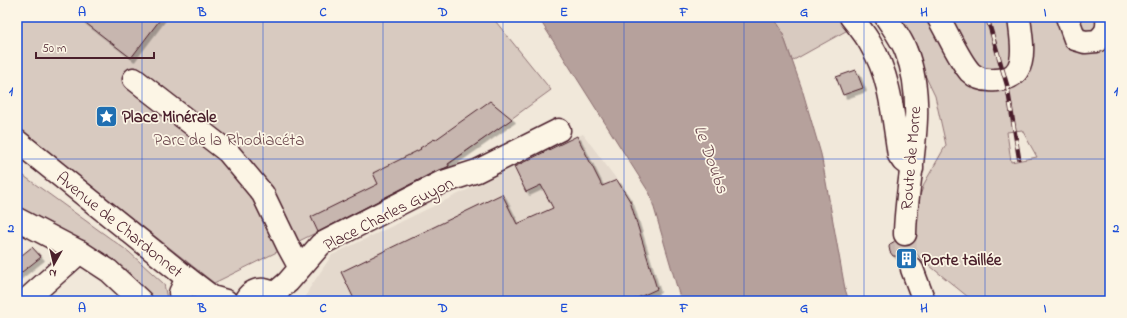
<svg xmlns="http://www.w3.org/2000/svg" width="1127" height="318" font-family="'Indie Flower',sans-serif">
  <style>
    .built { fill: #e4d9cd }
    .green { fill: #d8cac0; stroke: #917476; fill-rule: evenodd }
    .water { fill: #b6a19c; stroke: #8b6d6f }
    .building { fill: #c7b6af; stroke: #4a1f2b; filter: url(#shadow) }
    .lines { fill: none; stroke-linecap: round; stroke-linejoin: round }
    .major-tunnel { stroke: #d0c0b7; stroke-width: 22; stroke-dasharray: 22 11; stroke-linecap: butt }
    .minor-casing { stroke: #4a1f2b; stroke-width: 25 }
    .major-casing { stroke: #4a1f2b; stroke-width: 25 }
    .minor { stroke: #fcf5e5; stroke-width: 22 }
    .major { stroke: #fcf5e5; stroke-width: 22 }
    .rail-casing { stroke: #4a1f2b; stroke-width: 4.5 }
    .rail { stroke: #fcf5e5; stroke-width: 3; stroke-dasharray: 9; stroke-linecap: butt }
    .grid { fill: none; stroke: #1d4ed8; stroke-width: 1; stroke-opacity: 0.55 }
    .labels { text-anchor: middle; stroke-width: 3.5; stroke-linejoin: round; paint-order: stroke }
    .poi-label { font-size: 17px; font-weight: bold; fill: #4a1f2b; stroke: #fcf5e5; text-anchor: start }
    .park-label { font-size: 17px; fill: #6e4a50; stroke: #fcf5e5 }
    .street-label { font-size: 17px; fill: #4a1f2b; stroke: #fcf5e5 }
    .water-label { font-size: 18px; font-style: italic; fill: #704c53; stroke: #fcf5e5 }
    .neatline { fill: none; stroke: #1d4ed8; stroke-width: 1.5 }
    .grid-label { font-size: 13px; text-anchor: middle; font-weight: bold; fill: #1d4ed8 }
  </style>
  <defs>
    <filter id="shadow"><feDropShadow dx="3.5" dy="3.5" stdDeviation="0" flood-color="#0004"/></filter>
  </defs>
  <rect width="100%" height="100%" fill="#f1e8da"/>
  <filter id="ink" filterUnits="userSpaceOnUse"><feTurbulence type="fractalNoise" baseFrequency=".025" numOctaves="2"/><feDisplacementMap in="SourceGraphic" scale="8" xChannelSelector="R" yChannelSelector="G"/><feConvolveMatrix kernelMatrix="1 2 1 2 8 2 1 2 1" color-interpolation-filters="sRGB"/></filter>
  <g filter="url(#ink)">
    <path class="built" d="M583,134L617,180L630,201L661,301H304L309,289L332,255Z"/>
    <g class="green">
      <path d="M17,17H492L551,90L449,164V166L435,174L214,283L17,127Z"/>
      <path d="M773,17H871L792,61L781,29Z"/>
      <path d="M897,17H1110V301H973L919,257L912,246L915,209L925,182L946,145L935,96ZM1022,130L1037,157L1011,162L1007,132Z"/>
      <path d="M17,171L129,252L164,284L167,299L169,301H154L127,270L37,216L17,211Z"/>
    </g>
    <path class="water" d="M538,17H773L781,29L802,89L821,154L845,289L849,301H681L650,194Z"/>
    <g class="building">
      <path d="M78,17H162L131,58Z"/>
      <path d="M856,70L863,88L843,95L836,77Z"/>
      <path d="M490,101L512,119L448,164L449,166L445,168L434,172L318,232L311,217L378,184L373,173L421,149L420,148L434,139L435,140Z"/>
      <path d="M577,136L602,186L617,180L630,201L657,289L631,301H355L341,272L502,194L517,224L553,208L541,185L526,192L514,167Z"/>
      <path d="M895,241L898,245L904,246L915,257L893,256L890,252L889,247L890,244Z"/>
      <path d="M32,247L41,257L17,276V259Z"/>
    </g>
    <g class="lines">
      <path class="major-tunnel" d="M905,234L906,250L912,269"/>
      <defs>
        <g id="minor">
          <path d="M851,17C858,26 866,35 871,45C891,78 893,118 899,155L903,161L912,168"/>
          <path d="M938,17C947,32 959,60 970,72C977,79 986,81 996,80C1032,79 1021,40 1019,17"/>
          <path d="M1067,17L1075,39L1085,42L1097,41C1106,33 1108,30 1107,17"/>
          <path d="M134,79L228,152L263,194L288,246L300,268"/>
          <path d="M17,141L187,278L212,297L226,301"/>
          <path d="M17,219L80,252L109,271L141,301"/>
          <path d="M274,294L288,282L321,244L440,183L477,171L559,130"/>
          <path d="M25,301L80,252"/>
          <path d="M182,301L180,293L187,278"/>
          <path d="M245,301C252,286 271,286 278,301"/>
        </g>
        <g id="major">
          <path d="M886,17C893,28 902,40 906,51C929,108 906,175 905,234"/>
          <path d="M912,269L924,301"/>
        </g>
      </defs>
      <use href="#minor" class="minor-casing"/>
      <use href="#major" class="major-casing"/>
      <use href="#minor" class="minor"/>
      <use href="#major" class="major"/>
      <defs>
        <path id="rail" d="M987,17L1007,85L1019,158"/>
      </defs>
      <use href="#rail" class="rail-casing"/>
      <use href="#rail" class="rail"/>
    </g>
  </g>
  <path class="grid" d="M142,17V301M263,17V301M383,17V301M503,17V301M624,17V301M744,17V301M864,17V301M985,17V301M17,159H1110"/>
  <defs>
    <symbol id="sight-square" viewBox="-11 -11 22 22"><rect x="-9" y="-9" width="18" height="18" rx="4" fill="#1f6fb2" stroke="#fcf5e5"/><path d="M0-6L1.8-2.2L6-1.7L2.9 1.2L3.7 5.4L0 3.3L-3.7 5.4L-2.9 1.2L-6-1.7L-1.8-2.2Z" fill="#fff"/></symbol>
    <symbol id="building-square" viewBox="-11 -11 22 22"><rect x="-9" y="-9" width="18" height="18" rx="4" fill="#1f6fb2" stroke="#fcf5e5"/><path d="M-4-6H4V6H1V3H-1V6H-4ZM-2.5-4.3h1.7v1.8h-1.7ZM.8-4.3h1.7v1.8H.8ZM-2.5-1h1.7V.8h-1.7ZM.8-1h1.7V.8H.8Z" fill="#fff"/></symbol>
  </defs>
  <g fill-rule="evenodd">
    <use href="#sight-square" x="94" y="104" width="25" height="25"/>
    <use href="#building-square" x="894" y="246" width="25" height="25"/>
  </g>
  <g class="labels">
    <g class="poi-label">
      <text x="122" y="122">Place Minérale</text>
      <text x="922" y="265">Porte taillée</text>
    </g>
    <g class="park-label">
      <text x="229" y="145">Parc de la Rhodiacéta</text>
    </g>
    <g class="street-label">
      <text transform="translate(910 158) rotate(-85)" y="6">Route de Morre</text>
      <text transform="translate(388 213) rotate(-27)" y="6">Place Charles Guyon</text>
      <text transform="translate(120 224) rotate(39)" y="6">Avenue de Chardonnet</text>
    </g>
    <g class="water-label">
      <text transform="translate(712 159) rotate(70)" y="6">Le Doubs</text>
    </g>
  </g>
  <rect width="1127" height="318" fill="none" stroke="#fcf5e5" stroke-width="44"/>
  <g transform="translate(54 264) rotate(188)" stroke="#fcf5e5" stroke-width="3" paint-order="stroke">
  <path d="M0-3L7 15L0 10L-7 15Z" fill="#4a1f2b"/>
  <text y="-6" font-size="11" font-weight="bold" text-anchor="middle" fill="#4a1f2b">N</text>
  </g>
  <path d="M36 52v6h118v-6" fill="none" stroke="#4a1f2b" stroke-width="2"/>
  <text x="42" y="52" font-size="12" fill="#4a1f2b" stroke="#fcf5e5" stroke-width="3" paint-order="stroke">50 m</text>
  <rect x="22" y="22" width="1083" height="274" class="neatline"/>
  <g class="grid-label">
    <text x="82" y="16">A</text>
    <text x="202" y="16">B</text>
    <text x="323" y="16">C</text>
    <text x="443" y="16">D</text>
    <text x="564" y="16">E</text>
    <text x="684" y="16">F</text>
    <text x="804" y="16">G</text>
    <text x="924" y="16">H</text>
    <text x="1045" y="16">I</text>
    <text x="11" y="95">1</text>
    <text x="1116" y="95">1</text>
    <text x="11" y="232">2</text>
    <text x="1116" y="232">2</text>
    <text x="82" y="312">A</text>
    <text x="202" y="312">B</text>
    <text x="323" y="312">C</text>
    <text x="443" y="312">D</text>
    <text x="564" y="312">E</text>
    <text x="684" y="312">F</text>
    <text x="804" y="312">G</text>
    <text x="924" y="312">H</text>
    <text x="1045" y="312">I</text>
  </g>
</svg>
